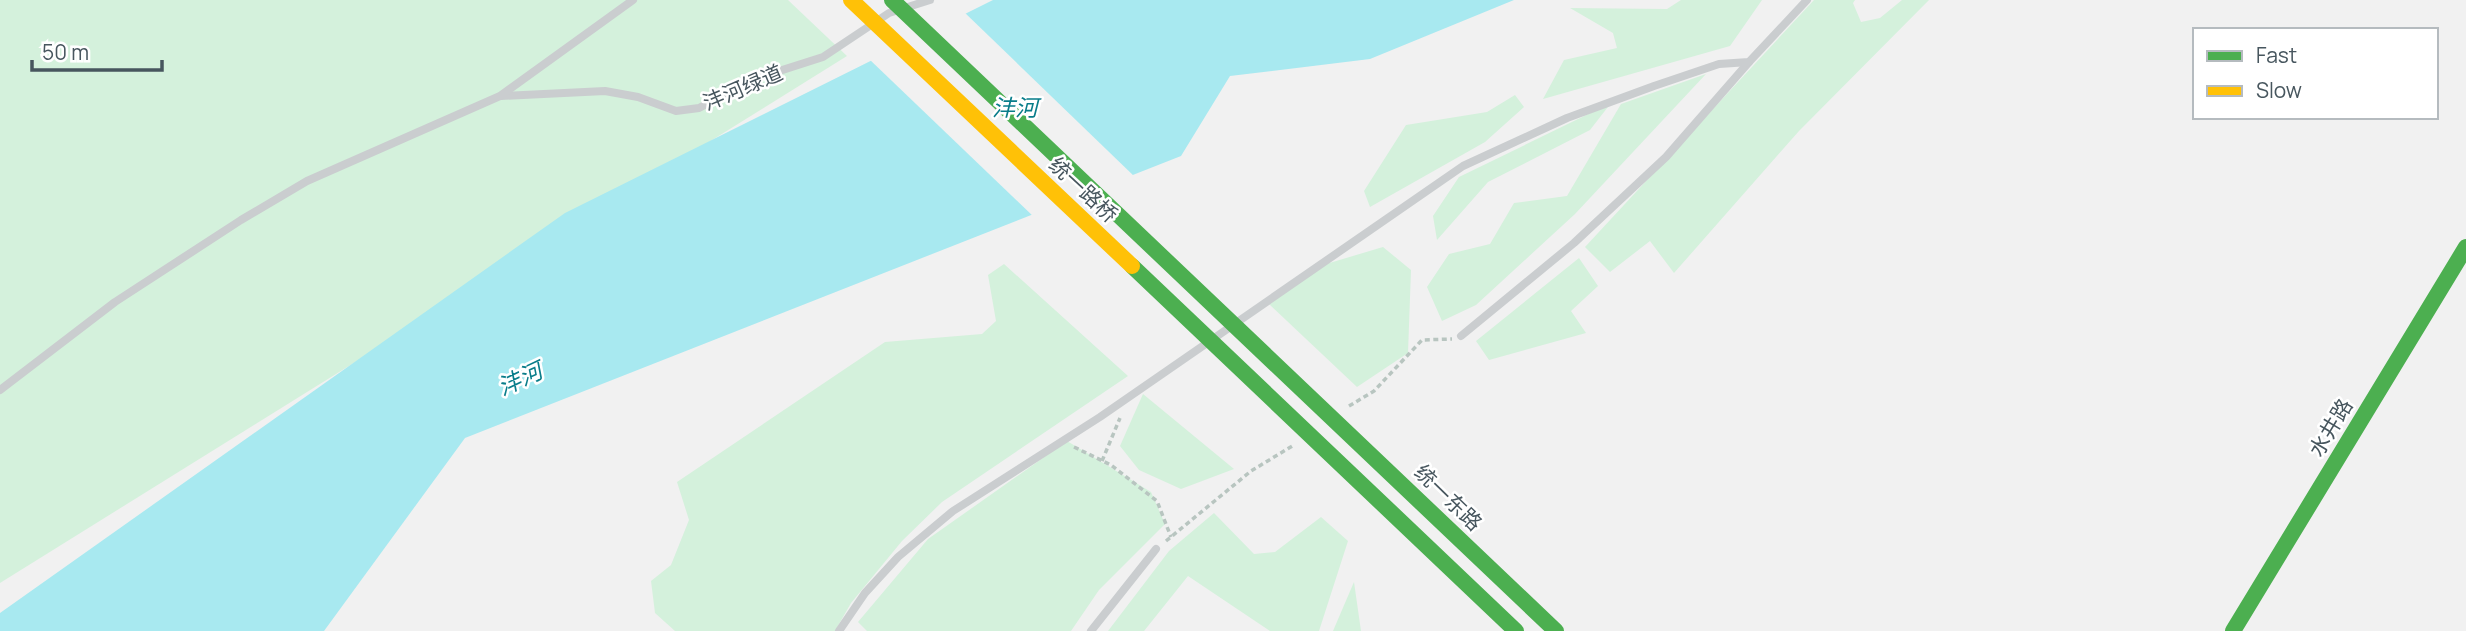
<svg xmlns="http://www.w3.org/2000/svg" width="2466" height="631" font-family="Manrope,'Noto Sans SC',sans-serif">
  <style>
    .green { fill: #d4f1dc }
    .water { fill: #a8e9f0 }
    .pier { fill: #f1f1f1 }
    .lines { fill: none; stroke-linecap: round; stroke-linejoin: round }
    .path { stroke: #b8c5c0; stroke-width: 3.5; stroke-dasharray: 5 3.5; stroke-linecap: butt }
    .lane { stroke: #cacdcf; stroke-width: 8 }
    .fast { stroke: #4caf50; stroke-width: 16 }
    .slow { stroke: #ffc107; stroke-width: 16 }
    .labels { text-anchor: middle; stroke-width: 5; stroke-linejoin: round; paint-order: stroke }
    .street-label { font-size: 21px; fill: #47565e; stroke: #fff }
    .water-label { font-size: 23px; font-style: italic; fill: #097d8a; stroke: #fff }
  </style>
  <rect width="100%" height="100%" fill="#f1f1f1"/>
  <g class="green">
    <path d="M0,0H788L847,56L0,583Z"/>
    <path d="M1681,0H1762L1730,46L1543,99L1564,60L1617,48L1613,33L1570,8L1667,9Z"/>
    <path d="M1814,0H1855L1853,3L1861,22L1880,18L1902,0H1929L1799,131L1674,273L1650,241L1610,272L1585,247Z"/>
    <path d="M1706,74L1575,214L1476,305L1442,321L1427,287L1449,254L1490,244L1514,203L1567,196L1621,104Z"/>
    <path d="M1515,95L1524,107L1485,142L1370,207L1364,191L1406,125L1487,112Z"/>
    <path d="M1611,103L1590,130L1488,182L1437,240L1433,216L1459,177Z"/>
    <path d="M1383,247L1411,270L1408,353L1357,387L1269,304L1316,267Z"/>
    <path d="M1579,258L1598,286L1571,311L1586,333L1489,360L1476,341Z"/>
    <path d="M1004,264L1128,376L942,502L902,541L851,603L835,631H675L655,613L651,581L671,565L689,520L677,482L885,342L982,334L996,321L988,275Z"/>
    <path d="M1143,394L1234,469L1181,489L1139,470L1120,446Z"/>
    <path d="M1067,441L1151,492L1165,524L1099,590L1071,631H867L858,622L928,539Z"/>
    <path d="M1214,513L1254,554L1275,552L1321,517L1348,541L1319,631H1270L1188,576L1144,631H1108L1169,551Z"/>
    <path d="M1354,582L1361,631H1333Z"/>
  </g>
  <path class="water" d="M993,0H1514L1370,59L1230,76L1181,156L465,438L324,631H0V613L565,213Z"/>
  <path class="pier" d="M963,11L1136,178L1035,218L868,58Z"/>
  <g class="lines">
    <g class="path">
      <path d="M1349,406L1374,391L1422,340L1452,339"/>
      <path d="M1074,447L1111,465L1157,501L1171,537"/>
      <path d="M1102,461L1120,418"/>
      <path d="M1166,541L1251,471L1294,445"/>
    </g>
    <g class="lane">
      <path d="M501,96L605,91L638,97L676,111L699,108L754,79L823,57L889,13L930,0"/>
      <path d="M1461,336L1574,243L1666,157L1749,62"/>
      <path d="M0,390L115,302L241,220L307,181L500,96L633,0"/>
      <path d="M839,631L865,593L898,557L953,511L1100,417L1463,166L1567,118L1654,86L1719,64L1749,62L1807,0"/>
      <path d="M1091,631L1156,549"/>
    </g>
    <g class="fast">
      <path d="M892,0L1556,631"/>
      <path d="M1132,266L1516,631"/>
      <path d="M2233,631L2466,247"/>
    </g>
    <path class="slow" d="M851,0L1132,266"/>
  </g>
  <g class="labels">
    <g class="street-label">
      <text transform="translate(743 88) rotate(-23)" y="7">沣河绿道</text>
      <text transform="translate(1083 190) rotate(43)" y="7">统一路桥</text>
      <text transform="translate(2331 428) rotate(-59)" y="7">水井路</text>
      <text transform="translate(1448 498) rotate(44)" y="7">统一东路</text>
    </g>
    <g class="water-label">
      <text x="1015" y="116">沣河</text>
      <text transform="translate(520 379) rotate(-25)" y="8">沣河</text>
    </g>
  </g>
  <rect x="2193" y="28" width="245" height="91" fill="#ffffff" stroke="#b5bbbf" stroke-width="2"/>
  <rect x="2207" y="51" width="35" height="10" fill="#4caf50" stroke="#b5bbbf" stroke-width="2"/>
  <text x="2256" y="63" font-size="21" fill="#47565e">Fast</text>
  <rect x="2207" y="86" width="35" height="10" fill="#ffc107" stroke="#b5bbbf" stroke-width="2"/>
  <text x="2256" y="98" font-size="21" fill="#47565e">Slow</text>
  <path d="M32 60v10h130v-10" fill="none" stroke="#47565e" stroke-width="3.5"/>
  <text x="42" y="60" font-size="21" fill="#47565e" stroke="#ffffff" stroke-width="5" paint-order="stroke">50 m</text>
</svg>
